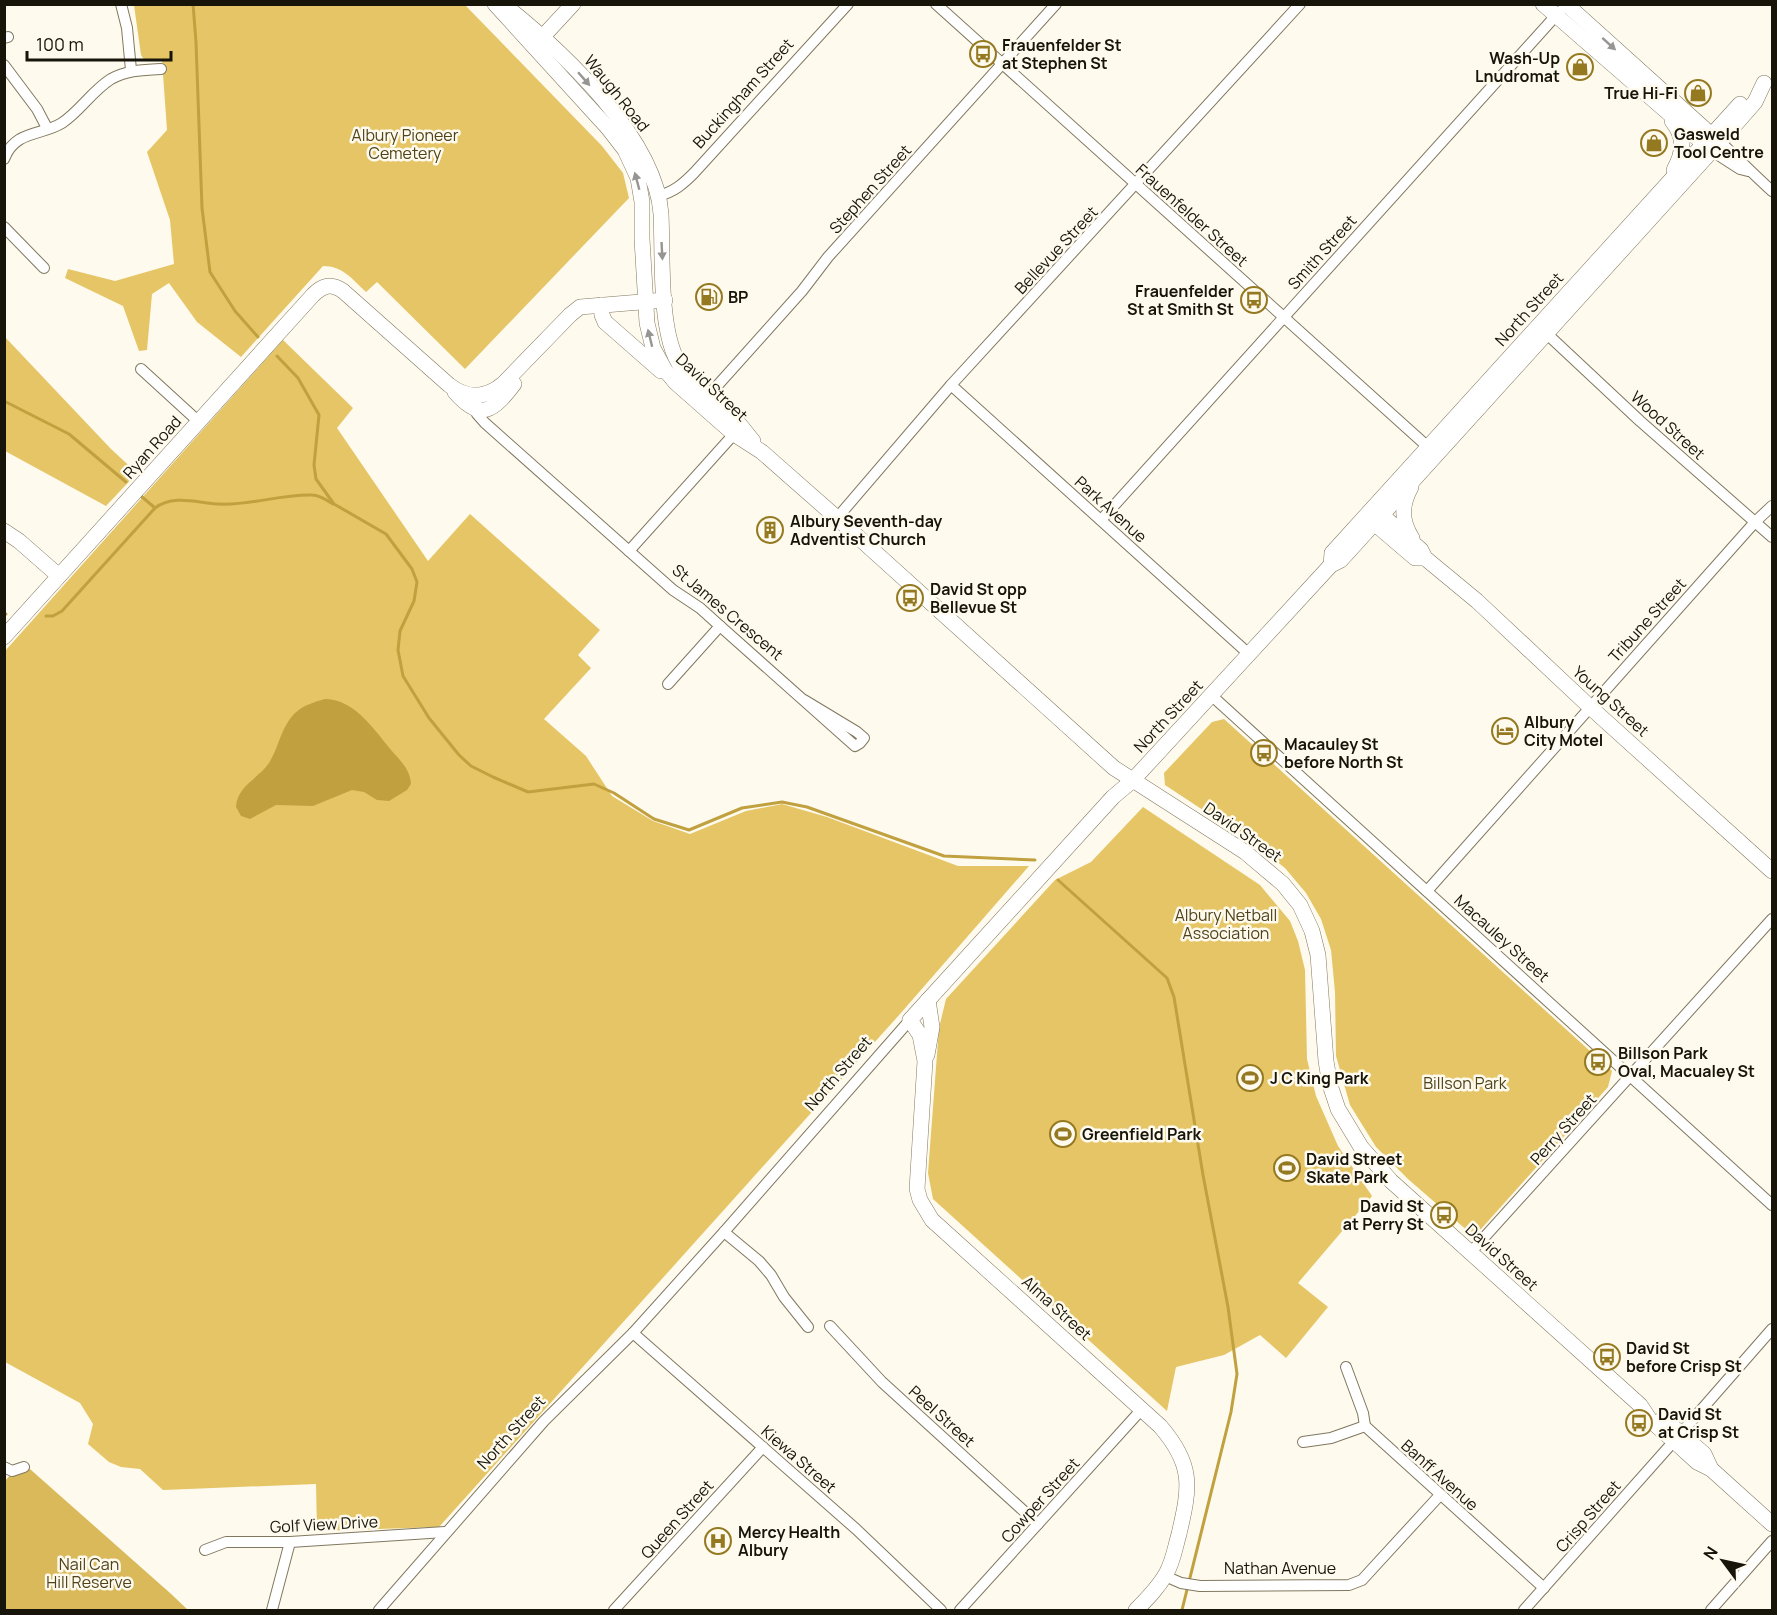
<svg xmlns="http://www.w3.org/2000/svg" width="1777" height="1615" font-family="Manrope,sans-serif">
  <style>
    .green { fill: #e5c565 }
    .forest { fill: #d9b959 }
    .water { fill: #c1a13f }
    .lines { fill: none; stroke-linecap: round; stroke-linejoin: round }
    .stream { stroke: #c1a13f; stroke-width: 3 }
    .street-casing { stroke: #81785f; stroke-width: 12 }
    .secondary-casing { stroke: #81785f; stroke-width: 16 }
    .street { stroke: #fff; stroke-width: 10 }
    .secondary { stroke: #fff; stroke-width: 15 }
    .oneway { fill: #979591 }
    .labels { text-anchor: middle; stroke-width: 5; stroke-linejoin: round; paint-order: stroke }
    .poi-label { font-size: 16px; font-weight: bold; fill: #17140a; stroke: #fefaee; text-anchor: start }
    .street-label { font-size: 16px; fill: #17140a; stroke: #fefaee }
    .park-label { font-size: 16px; fill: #50431a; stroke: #fefaee }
  </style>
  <rect width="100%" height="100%" fill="#fefaee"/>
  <g class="green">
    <path d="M134,5H465L602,146L623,173L629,198L465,369L377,282L366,292C352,279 343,266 323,266L241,357L197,322L169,283L152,294L147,350L139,351L123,306L65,278L68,269L115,281L174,264L170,220L147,152L167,130L162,60L145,61L141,55Z"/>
    <path d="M5,337L111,449L137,473L106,506L5,451Z"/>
    <path d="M283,340L353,408L337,428L428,561L470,514L600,630L578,655L591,668L544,719L586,756L612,796L653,821L690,834L746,811L782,804L827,817L958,866H1029L900,1014L439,1527L317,1531L316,1484L163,1490L140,1469L121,1467L109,1462L88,1444L93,1424L80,1403L5,1362V651Z"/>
    <path d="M1224,719L1612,1071L1608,1087L1481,1229L1469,1232L1408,1179L1376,1147L1350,1105L1336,1056L1335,992L1331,950L1321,919L1306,893L1285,868L1253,843L1165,785L1164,773L1212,722Z"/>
    <path d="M1143,807L1260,885L1290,921L1298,941L1305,970L1307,1059L1316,1096L1338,1146L1372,1196L1298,1283L1328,1307L1286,1358L1260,1335L1224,1355L1176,1367L1167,1411L933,1199L928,1173L939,1028L946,999L1055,880L1091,862Z"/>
  </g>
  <path class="forest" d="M22,1462L170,1593L188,1610H5L4,1482Z"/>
  <path class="water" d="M325,699C352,699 371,725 387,745C397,758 410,767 411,784L407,790L389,801L377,800L364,792L352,790L313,806L276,805L250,819L241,816L236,807C237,786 258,779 269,763C279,747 281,727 295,713C304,705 314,702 325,699Z"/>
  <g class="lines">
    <g class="stream">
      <path d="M193,4L196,42L202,208L210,272L235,311L258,337"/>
      <path d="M277,356L298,378L319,415L314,465L316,479L334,504L386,534L412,569L417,582L414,601L400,631L398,650L403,676L429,718L459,755L471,766L493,777L528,792L594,784L614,793L654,819L689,830L742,808L782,802L807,807L944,856L1035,860"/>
      <path d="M4,401L69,434L126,482"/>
      <path d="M141,496L155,508C174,494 197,503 219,504C250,506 280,494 312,495C319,495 327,500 333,504"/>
      <path d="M4,614H6"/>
      <path d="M46,616H53L62,611L155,508"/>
      <path d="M1058,880L1167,978L1174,997L1203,1175L1228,1307L1237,1374L1231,1412L1182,1610"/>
    </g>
    <defs>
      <g id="street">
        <path d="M121,4L127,28L131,70"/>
        <path d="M936,4L1428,447"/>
        <path d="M4,38L8,37"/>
        <path d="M4,65L37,109L47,128"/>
        <path d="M1720,142C1738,158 1754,175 1772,191"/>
        <path d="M1712,151L1740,169L1748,171"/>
        <path d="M4,159C15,130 41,136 62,123C80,111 92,91 111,79C127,70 143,70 161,69"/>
        <path d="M658,196C674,192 683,184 694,173L848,4"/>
        <path d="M4,227L44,268"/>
        <path d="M1546,333L1640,421L1772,537"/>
        <path d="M141,369L199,422"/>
        <path d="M951,385L1250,655"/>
        <path d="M708,396L802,291L828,257L1056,4"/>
        <path d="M475,405L477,414L485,423L673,590L700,608L720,626L855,746L860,743L864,738L857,732L804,700"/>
        <path d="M837,518L951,385L1300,4"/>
        <path d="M1101,520L1560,11"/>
        <path d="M629,551L734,434"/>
        <path d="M668,684L720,626"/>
        <path d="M1211,695L1772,1205"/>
        <path d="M1427,891L1755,522L1772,506"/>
        <path d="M724,1232L759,1261L771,1275L784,1297L808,1327"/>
        <path d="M1471,1252L1772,919"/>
        <path d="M830,1326L882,1382L1038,1524"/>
        <path d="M633,1333L856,1529L941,1610"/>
        <path d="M1346,1367L1363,1413L1365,1426"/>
        <path d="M1681,1433L1772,1329"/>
        <path d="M1303,1442L1331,1438L1365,1426L1544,1588"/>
        <path d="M4,1467L12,1471L24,1467"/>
        <path d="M205,1550L226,1542H290L445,1532"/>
        <path d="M1165,1576L1181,1583L1200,1586L1349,1585L1362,1580L1440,1495"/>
        <path d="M272,1610L290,1542"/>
        <path d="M379,1610L544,1421L633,1333L724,1232L910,1020"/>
        <path d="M614,1610L763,1447"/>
        <path d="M960,1610L1142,1409"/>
        <path d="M1524,1610L1674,1441"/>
        <path d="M1711,1610L1772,1541"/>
      </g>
      <g id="secondary">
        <path d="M495,4L608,128L625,150L638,178L642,202V239L647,323L653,348L665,370L675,382L734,434L762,452L837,518L1114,768L1245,852L1283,884L1300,905L1312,931L1318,955L1326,1061L1330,1085L1338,1109L1361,1147L1391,1181L1640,1405L1650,1420L1674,1441L1697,1462L1711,1469L1772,1524"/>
        <path d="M1543,4L1710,149"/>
        <path d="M1566,4L1718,141"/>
        <path d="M508,8C564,53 656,139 661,214C663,254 659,323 676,358C688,383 715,401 735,420C742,426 747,434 753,441"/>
        <path d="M536,44L573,4"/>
        <path d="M1672,121C1685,137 1684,152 1674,170"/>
        <path d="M601,305L602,315L605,322L661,371"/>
        <path d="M455,392C481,422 493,411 514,384"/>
        <path d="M1411,487C1401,505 1401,521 1412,538"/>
        <path d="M1373,513L1382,515L1421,550L1425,558L1477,601L1590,707L1772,871"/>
        <path d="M1371,515L1374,523L1415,558H1425"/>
        <path d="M4,531L19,541L59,576"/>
        <path d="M1331,565L1332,553L1740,104"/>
        <path d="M4,637L313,295C323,285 331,283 343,291L449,385C467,399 485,399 503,384L570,315L580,307L665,300"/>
        <path d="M927,1055L932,1027L928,1000"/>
        <path d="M1663,1418L1704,1454L1711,1469"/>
        <path d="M1136,1610C1147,1599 1158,1588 1166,1574C1173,1562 1175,1548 1179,1534C1190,1487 1194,1465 1160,1426L932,1220L920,1200L917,1189L925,1061L920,1035L910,1020L1113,797L1132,781L1331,565L1341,560L1728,133L1755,102L1764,83"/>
      </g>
    </defs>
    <use href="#street" class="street-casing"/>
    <use href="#secondary" class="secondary-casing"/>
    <use href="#street" class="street"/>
    <use href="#secondary" class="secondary"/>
  </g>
  <defs><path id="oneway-solid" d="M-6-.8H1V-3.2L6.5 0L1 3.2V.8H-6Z" transform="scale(1.5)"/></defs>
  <g class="oneway">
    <use href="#oneway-solid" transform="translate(1609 44) rotate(42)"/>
    <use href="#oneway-solid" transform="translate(584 79) rotate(49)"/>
    <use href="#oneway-solid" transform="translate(637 181) rotate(-105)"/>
    <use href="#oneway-solid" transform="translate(662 251) rotate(87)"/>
    <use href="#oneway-solid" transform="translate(650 338) rotate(-104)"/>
  </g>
  <defs>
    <symbol id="bus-ring" viewBox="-11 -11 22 22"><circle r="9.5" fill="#fefaee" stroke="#957921" stroke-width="1.5"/><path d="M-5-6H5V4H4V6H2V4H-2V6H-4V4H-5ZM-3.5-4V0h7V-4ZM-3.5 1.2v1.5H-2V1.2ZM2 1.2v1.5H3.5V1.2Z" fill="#957921"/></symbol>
    <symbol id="shop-ring" viewBox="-11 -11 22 22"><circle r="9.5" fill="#fefaee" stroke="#957921" stroke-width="1.5"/><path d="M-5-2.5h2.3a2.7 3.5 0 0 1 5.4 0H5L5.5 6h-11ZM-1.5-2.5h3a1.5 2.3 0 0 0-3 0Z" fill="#957921"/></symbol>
    <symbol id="fuel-ring" viewBox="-11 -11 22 22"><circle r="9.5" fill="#fefaee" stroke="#957921" stroke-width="1.5"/><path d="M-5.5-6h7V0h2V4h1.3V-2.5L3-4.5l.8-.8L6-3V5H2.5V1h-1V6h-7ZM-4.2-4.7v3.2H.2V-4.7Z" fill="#957921"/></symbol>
    <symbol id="building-ring" viewBox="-11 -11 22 22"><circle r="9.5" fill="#fefaee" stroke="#957921" stroke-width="1.5"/><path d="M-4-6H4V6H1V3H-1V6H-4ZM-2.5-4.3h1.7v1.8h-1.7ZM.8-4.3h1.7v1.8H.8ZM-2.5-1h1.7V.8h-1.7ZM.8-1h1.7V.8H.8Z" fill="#957921"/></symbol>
    <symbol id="hotel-ring" viewBox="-11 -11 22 22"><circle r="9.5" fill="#fefaee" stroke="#957921" stroke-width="1.5"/><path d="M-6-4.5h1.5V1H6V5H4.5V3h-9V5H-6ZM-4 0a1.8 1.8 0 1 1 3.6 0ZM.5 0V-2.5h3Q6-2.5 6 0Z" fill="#957921"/></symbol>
    <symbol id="stadium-ring" viewBox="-11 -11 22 22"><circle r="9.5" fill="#fefaee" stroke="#957921" stroke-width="1.5"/><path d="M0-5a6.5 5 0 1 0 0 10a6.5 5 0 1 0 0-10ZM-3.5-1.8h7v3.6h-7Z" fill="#957921"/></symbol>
    <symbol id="hospital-ring" viewBox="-11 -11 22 22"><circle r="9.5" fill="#fefaee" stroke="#957921" stroke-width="1.5"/><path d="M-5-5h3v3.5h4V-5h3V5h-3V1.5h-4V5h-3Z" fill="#957921"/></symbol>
  </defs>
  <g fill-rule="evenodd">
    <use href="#bus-ring" x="968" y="39" width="30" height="30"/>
    <use href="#shop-ring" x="1565" y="52" width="30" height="30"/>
    <use href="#shop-ring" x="1683" y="78" width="30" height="30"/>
    <use href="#shop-ring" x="1639" y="128" width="30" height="30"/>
    <use href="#fuel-ring" x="694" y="282" width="30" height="30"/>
    <use href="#bus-ring" x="1239" y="285" width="30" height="30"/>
    <use href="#building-ring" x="755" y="515" width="30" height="30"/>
    <use href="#bus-ring" x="895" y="583" width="30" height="30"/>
    <use href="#hotel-ring" x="1490" y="716" width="30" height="30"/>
    <use href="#bus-ring" x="1249" y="738" width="30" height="30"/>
    <use href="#bus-ring" x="1583" y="1047" width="30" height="30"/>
    <use href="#stadium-ring" x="1235" y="1063" width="30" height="30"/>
    <use href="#stadium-ring" x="1048" y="1119" width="30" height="30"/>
    <use href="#stadium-ring" x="1272" y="1153" width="30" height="30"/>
    <use href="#bus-ring" x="1429" y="1200" width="30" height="30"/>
    <use href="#bus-ring" x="1592" y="1342" width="30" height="30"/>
    <use href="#bus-ring" x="1624" y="1408" width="30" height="30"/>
    <use href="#hospital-ring" x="703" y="1526" width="30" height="30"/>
  </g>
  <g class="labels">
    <g class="poi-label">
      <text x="1002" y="51">Frauenfelder St<tspan x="1002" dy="18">at Stephen St</tspan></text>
      <text x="1560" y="64" text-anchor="end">Wash-Up<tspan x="1560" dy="18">Lnudromat</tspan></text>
      <text x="1678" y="99" text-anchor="end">True Hi-Fi</text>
      <text x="1674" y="140">Gasweld<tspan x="1674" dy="18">Tool Centre</tspan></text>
      <text x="1234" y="297" text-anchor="end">Frauenfelder<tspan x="1234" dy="18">St at Smith St</tspan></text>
      <text x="728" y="303">BP</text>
      <text x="790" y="527">Albury Seventh-day<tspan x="790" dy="18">Adventist Church</tspan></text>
      <text x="930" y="595">David St opp<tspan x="930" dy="18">Bellevue St</tspan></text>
      <text x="1524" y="728">Albury<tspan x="1524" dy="18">City Motel</tspan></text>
      <text x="1284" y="750">Macauley St<tspan x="1284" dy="18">before North St</tspan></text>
      <text x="1618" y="1059">Billson Park<tspan x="1618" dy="18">Oval, Macualey St</tspan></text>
      <text x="1270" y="1084">J C King Park</text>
      <text x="1082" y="1140">Greenfield Park</text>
      <text x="1306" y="1165">David Street<tspan x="1306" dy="18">Skate Park</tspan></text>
      <text x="1424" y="1212" text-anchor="end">David St<tspan x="1424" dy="18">at Perry St</tspan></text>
      <text x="1626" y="1354">David St<tspan x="1626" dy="18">before Crisp St</tspan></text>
      <text x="1658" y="1420">David St<tspan x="1658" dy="18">at Crisp St</tspan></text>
      <text x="738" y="1538">Mercy Health<tspan x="738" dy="18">Albury</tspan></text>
    </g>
    <g class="street-label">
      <text transform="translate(617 93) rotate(51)" y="6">Waugh Road</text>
      <text transform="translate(743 93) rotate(-48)" y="6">Buckingham Street</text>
      <text transform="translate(870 189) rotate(-48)" y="6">Stephen Street</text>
      <text transform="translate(1192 215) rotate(42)" y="6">Frauenfelder Street</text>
      <text transform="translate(1056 250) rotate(-47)" y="6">Bellevue Street</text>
      <text transform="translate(1322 252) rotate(-48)" y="6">Smith Street</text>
      <text transform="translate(1529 309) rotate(-48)" y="6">North Street</text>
      <text transform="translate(712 387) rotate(43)" y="6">David Street</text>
      <text transform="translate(1668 425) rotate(42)" y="6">Wood Street</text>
      <text transform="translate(152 447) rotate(-48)" y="6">Ryan Road</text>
      <text transform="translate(1111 509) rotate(42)" y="6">Park Avenue</text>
      <text transform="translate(728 612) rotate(40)" y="6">St James Crescent</text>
      <text transform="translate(1647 620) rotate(-48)" y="6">Tribune Street</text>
      <text transform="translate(1611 701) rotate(42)" y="6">Young Street</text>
      <text transform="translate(1168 716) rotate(-47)" y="6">North Street</text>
      <text transform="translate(1243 832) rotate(35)" y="6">David Street</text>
      <text transform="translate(1502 938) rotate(42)" y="6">Macauley Street</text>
      <text transform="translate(838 1073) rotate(-49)" y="6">North Street</text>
      <text transform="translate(1563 1129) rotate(-48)" y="6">Perry Street</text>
      <text transform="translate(1502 1257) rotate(42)" y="6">David Street</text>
      <text transform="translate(1057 1308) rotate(42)" y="6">Alma Street</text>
      <text transform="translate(942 1416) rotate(42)" y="6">Peel Street</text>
      <text transform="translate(511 1432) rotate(-48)" y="6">North Street</text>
      <text transform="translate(799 1459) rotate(41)" y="6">Kiewa Street</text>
      <text transform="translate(1440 1475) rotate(42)" y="6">Banff Avenue</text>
      <text transform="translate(1040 1500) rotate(-48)" y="6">Cowper Street</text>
      <text transform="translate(1588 1516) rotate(-49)" y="6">Crisp Street</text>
      <text transform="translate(677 1519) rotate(-48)" y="6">Queen Street</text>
      <text transform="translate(324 1524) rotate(-3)" y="6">Golf View Drive</text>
      <text x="1280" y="1574">Nathan Avenue</text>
    </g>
    <g class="park-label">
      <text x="405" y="141">Albury Pioneer<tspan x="405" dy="18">Cemetery</tspan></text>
      <text x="1226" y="921">Albury Netball<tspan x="1226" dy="18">Association</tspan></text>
      <text x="1465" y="1089">Billson Park</text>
      <text x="89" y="1570">Nail Can<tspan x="89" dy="18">Hill Reserve</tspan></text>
    </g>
  </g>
  <rect width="1777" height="1615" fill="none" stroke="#17140a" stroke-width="12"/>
  <g transform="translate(1723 1561) rotate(303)" stroke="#fefaee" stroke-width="4.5" paint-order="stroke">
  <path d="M0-4.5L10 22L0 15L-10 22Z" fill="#17140a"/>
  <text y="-9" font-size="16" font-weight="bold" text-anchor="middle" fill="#17140a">N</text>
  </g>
  <path d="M27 51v9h144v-9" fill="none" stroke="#17140a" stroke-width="3"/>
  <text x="36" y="51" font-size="18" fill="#17140a" stroke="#fefaee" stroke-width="4.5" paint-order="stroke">100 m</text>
</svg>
